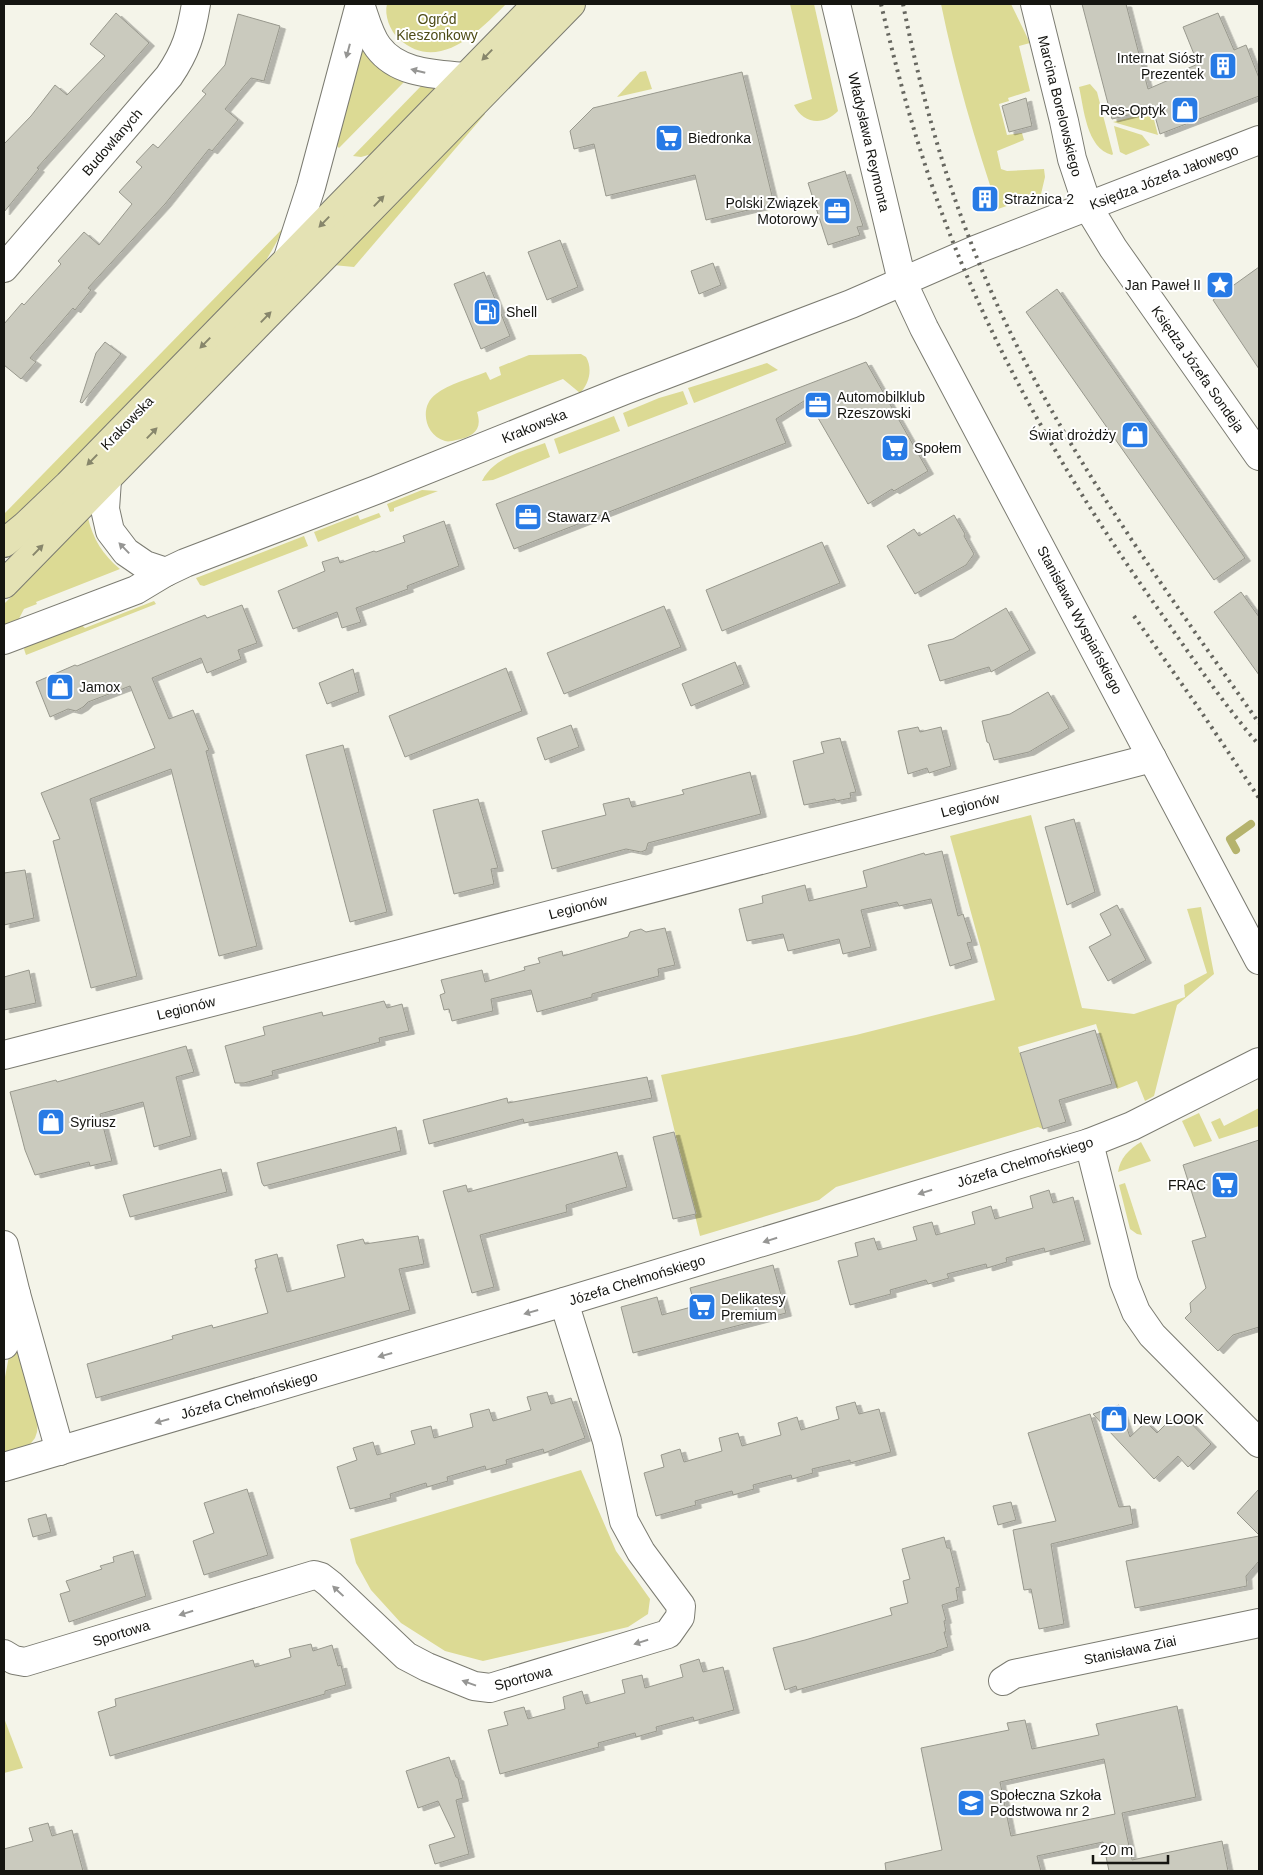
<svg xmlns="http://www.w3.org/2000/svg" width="1263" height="1875" font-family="Arial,sans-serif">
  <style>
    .green { fill: #dcda94 }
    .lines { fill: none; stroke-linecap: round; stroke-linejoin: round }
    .stream { stroke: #b5b36d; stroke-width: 8 }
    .building { fill: #cacabe; stroke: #98988d; fill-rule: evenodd; filter: url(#shadow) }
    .minor-casing { stroke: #7b7b71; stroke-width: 30 }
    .tertiary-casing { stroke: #7b7b71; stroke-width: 30 }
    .secondary-casing { stroke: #7b7b71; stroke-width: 30 }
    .minor { stroke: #fff; stroke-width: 28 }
    .tertiary { stroke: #fff; stroke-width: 28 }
    .secondary { stroke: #e4e2b4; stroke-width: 28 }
    .rail { stroke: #676760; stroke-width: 4; stroke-dasharray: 2.5 5; stroke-linecap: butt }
    .oneway { fill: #969694 }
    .oneway2 { fill: #87866b }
    .labels { text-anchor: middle; stroke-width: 4; stroke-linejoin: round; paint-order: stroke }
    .park-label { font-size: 14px; fill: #4e4c16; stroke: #fff }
    .poi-label { font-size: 14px; fill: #151511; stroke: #fff; text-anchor: start }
    .street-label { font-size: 14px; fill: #151511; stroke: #fff }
  </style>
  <defs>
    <filter id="shadow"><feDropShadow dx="5.5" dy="3" stdDeviation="0" flood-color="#0004"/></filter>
  </defs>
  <rect width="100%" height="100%" fill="#f4f4e9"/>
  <g class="green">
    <path d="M387,4H506C478,32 438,74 399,39C390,31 384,15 387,4Z"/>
    <path d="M790,4H814L838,111C824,126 803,124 794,105L812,99Z"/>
    <path d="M941,4H1011L1030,43L1019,46L1030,91L1008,98L1009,101L999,104L1007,135L1022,133L1024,140L997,151L1001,169L1007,171L1044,169L1045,177L1041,194L998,209C975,141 955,73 941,4Z"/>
    <path d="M361,42L389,74L404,82L339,148L336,145Z"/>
    <path d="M646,71L652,89L617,97L640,72Z"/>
    <path d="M423,84L439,85L372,154L361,157L353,156Z"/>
    <path d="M1090,84L1097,92L1113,154L1112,155C1086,148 1084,108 1079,87Z"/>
    <path d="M482,111L485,114L354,267L333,265Z"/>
    <path d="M1152,112L1158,135L1113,122Z"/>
    <path d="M1114,126L1142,135L1150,145L1126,155L1120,152Z"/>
    <path d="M287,224L264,264L47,489L4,529V514Z"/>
    <path d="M581,354L586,357C593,369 589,384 580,393L563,379L477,412C483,430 473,437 456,440C453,441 448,442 445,441C424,435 419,406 436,394C448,384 472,378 486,372L490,380L501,375L499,367L529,355Z"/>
    <path d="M767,363L778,370L694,403L688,388Z"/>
    <path d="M683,391L688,404L628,427L623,413L659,398Z"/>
    <path d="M614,416L620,431L559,454L554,439Z"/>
    <path d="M545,443L550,457L493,480L482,481C494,457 522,452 545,443Z"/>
    <path d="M422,490L438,491L394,508V511L390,512L387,504Z"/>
    <path d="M379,513L381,517L318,542L314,532L358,515L360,520Z"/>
    <path d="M88,518C93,539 103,555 120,569L36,602L37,604L24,609L13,630L4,633V604Z"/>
    <path d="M304,536L308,546L204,586L200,585L196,578Z"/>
    <path d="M154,601L156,604L26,655L24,649L29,640L79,623L85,628Z"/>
    <path d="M1031,815L1082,1008L1134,1014L1185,997L1184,985L1207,973L1187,909L1201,907L1214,974L1177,1005L1154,1096L1145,1101L1137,1081L1117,1089L1096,1024L1018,1047L1043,1129L1038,1127L836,1187L819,1200L700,1236L661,1075L856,1035L995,1000L950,836Z"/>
    <path d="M1259,1108V1126L1219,1139L1211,1122L1220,1118L1224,1126Z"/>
    <path d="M1199,1113L1212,1141L1194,1147L1182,1121Z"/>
    <path d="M1141,1142L1151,1161L1118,1172C1120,1158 1129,1149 1141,1142Z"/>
    <path d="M1125,1183L1142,1235L1137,1234L1130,1229L1119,1185Z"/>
    <path d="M11,1346L19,1347L38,1422L37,1432L35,1438L28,1447L4,1457V1382Z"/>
    <path d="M581,1470L616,1551L650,1599L648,1614L628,1627L483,1661L445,1651L401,1623L371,1590L356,1563L350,1539Z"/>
    <path d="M4,1718L23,1768L4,1773Z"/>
  </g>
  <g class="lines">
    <path class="stream" d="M1236,850L1230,839L1251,824"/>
  </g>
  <g class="building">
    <path d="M1082,4H1126L1148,89L1185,73L1184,70L1198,64L1183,27L1218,13L1234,50L1246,45L1259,78V96L1160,134L1153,109L1112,119Z"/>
    <path d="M116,13L149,43L37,168L39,169L4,212V144L31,116L55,85L67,95L105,56L90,44Z"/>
    <path d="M238,14L280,26L264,81L251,78L225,109L238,120L212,151L209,149L165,204L88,288L91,290L75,310L73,308L30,358L36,362L21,379L4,365V324L22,303L24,305L61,264L58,261L84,232L99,245L132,204L119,192L142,167L136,162L153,144L158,148L206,94L202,91L225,65Z"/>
    <path d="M742,72L774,204L706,220L695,175L606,196L594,144L574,149L570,131L593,108Z"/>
    <path d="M1026,98L1032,126L1009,132L1002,106Z"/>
    <path d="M845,171L863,226L857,227L860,235L828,245L808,183Z"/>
    <path d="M560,240L578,287L547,300L528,252Z"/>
    <path d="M713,263L721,285L699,294L691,271Z"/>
    <path d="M1259,267V369L1213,300Z"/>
    <path d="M484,272L510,336L481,349L454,284Z"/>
    <path d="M1057,289L1245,558L1214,580L1026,312Z"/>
    <path d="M105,342L121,354L82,403L80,402L96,353Z"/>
    <path d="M866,362L928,471L894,491L892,489L868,504L807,399L776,419L786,443L514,549L496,504Z"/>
    <path d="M954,515L965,534L964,536L974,554L966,565L915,594L887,546L914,529L919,536Z"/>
    <path d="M444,521L459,566L407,586L408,589L356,608L361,622L342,628L337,612L293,629L278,591L325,571L322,562L338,557L340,563L374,551L376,552L405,542L403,536Z"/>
    <path d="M822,542L840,583L722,631L706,590Z"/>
    <path d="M1241,592L1259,617V675L1214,612Z"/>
    <path d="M242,605L257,643L238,650L241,659L207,673L201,658L152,678L169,719L193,710L209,750L206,751L257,946L219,956L171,769L90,799L137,976L91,988L53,841L60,839L41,793L155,748L130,686L88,702L83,707L76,711L68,709L50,717L36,682L75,665L77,666L205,615L207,618Z"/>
    <path d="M664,606L681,647L564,694L547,653Z"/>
    <path d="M1006,608L1030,650L991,672L989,667L940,681L928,645L953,639Z"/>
    <path d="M735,662L744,684L691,706L682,684Z"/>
    <path d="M506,668L522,711L405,757L389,716Z"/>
    <path d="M353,669L359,692L327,704L319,683Z"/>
    <path d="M1048,692L1069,728L1029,752L994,760L989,743L987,742L982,721L1010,714Z"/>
    <path d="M571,725L579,747L545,760L537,738Z"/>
    <path d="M918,727L920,732L941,727L951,766L929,773L927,768L908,774L898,731Z"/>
    <path d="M840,738L856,792L850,793L851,798L836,801L835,799L804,805L793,761L824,753L821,742Z"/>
    <path d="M343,745L387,912L350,922L306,755Z"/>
    <path d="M750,772L761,814L648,843L646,850L641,852L626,849L552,869L542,831L606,815L603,804L629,798L632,807L684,794L682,790Z"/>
    <path d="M478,799L498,868L491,869L494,884L454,894L433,810Z"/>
    <path d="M1074,819L1095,892L1067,905L1045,827Z"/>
    <path d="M942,851L958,916L963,914L972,942L967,943L972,959L950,966L931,899L899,906L897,902L861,910L871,947L843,954L839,939L788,951L783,934L747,941L739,909L763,903L762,896L805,885L809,901L867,887L863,871L924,853L925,855Z"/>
    <path d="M25,870L34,918L4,925V873Z"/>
    <path d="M1117,905L1146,960L1108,981L1089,947L1111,935L1100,914Z"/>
    <path d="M665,928L675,965L658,969L659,976L592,994V997L537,1012L531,990L491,999L493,1011L452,1021L449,1009L444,1010L440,995L445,993L441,980L482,970L485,982L525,970L524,967L540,963L538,958L562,951L563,956L628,937L630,932L641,929L646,932Z"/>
    <path d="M29,970L36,1003L4,1010V977Z"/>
    <path d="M384,1001L387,1008L402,1004L409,1031L379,1038L380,1042L272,1071L273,1075L244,1083H235L225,1046L265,1035L263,1027L322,1012L323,1016Z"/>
    <path d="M1095,1030L1112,1084L1059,1100L1066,1122L1043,1129L1020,1053Z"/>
    <path d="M186,1046L194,1072L176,1077L191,1136L154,1147L143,1102L100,1114L112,1161L90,1166L89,1162L35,1175L25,1150L10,1092L56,1080L57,1082Z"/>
    <path d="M647,1077L652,1098L524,1123L523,1119L429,1144L423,1120L507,1098L508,1103Z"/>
    <path d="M396,1127L401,1151L264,1186L262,1183L257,1163Z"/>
    <path d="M674,1132L696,1214L673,1219L653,1137Z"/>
    <path d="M1259,1140V1327L1233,1335L1218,1351L1185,1318L1191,1312L1190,1303L1206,1288L1192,1241L1206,1237L1183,1165Z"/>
    <path d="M617,1152L627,1187L566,1205L567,1212L480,1235L494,1287L472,1293L443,1191L466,1185L468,1192Z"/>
    <path d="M221,1169L227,1192L130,1217L123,1195Z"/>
    <path d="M1049,1190L1053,1203L1073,1197L1085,1241L1045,1252L1044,1248L1006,1258L1007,1262L987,1268L986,1264L947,1274L949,1278L928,1284L926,1280L890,1290L891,1294L850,1305L838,1261L858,1256L855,1243L874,1238L878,1250L917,1240L913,1227L932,1222L936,1235L975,1224L972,1212L991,1206L995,1219L1033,1208L1030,1196Z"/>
    <path d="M418,1236L424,1264L399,1269L410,1310L96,1398L87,1364L173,1339L172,1336L212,1325L213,1328L268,1313L255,1268H257L255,1260L277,1254L287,1292L345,1277L337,1245L363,1239L365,1244Z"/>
    <path d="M773,1265L786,1313L633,1353L621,1307L657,1297L662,1315L695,1306L690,1288Z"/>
    <path d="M547,1392L551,1404L571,1398L585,1438L544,1453L543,1449L506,1460L507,1464L486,1470L485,1466L447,1477L448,1481L427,1487L426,1483L390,1494L391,1498L350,1509L337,1467L357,1460L353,1448L373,1442L377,1455L415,1444L411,1431L431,1426L434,1438L473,1427L470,1414L489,1409L493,1421L531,1410L527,1397Z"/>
    <path d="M855,1402L859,1414L879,1409L891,1452L850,1463V1460L812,1469L813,1473L792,1479L791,1475L753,1485L754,1489L733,1495L732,1491L695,1501L696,1505L656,1516L644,1473L664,1467L661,1455L680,1449L684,1462L722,1451L719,1438L738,1433L742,1446L781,1435L778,1423L797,1417L801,1430L839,1419L836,1407Z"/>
    <path d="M1119,1405L1130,1437L1146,1422L1157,1433L1170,1420L1174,1423L1183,1415L1211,1444L1188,1467L1178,1456L1154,1479L1093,1414Z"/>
    <path d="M1090,1414L1119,1507L1130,1506L1133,1524L1051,1544L1064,1624L1039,1629L1031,1589L1024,1590L1013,1530L1056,1521L1028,1433Z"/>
    <path d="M247,1489L268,1555L204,1575L193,1541L214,1533L204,1503Z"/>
    <path d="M1259,1489V1535L1237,1513Z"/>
    <path d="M1011,1502L1016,1520L998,1525L993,1506Z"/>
    <path d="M46,1514L51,1532L33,1537L28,1519Z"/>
    <path d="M1259,1536V1561L1246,1576L1247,1586L1135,1608L1126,1561Z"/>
    <path d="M944,1537L947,1548H950L960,1587L956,1588L958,1600L942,1605L946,1620L944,1621L946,1632H944L948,1647L936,1651V1652L797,1690L796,1686L785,1690L773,1648L805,1640L892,1615L890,1608L908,1603L903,1581L910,1579L902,1549Z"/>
    <path d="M133,1551L146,1596L69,1622L60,1594L70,1591L66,1581L102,1569L100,1566L114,1562L113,1557Z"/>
    <path d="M311,1644L313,1651L332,1645L338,1666L341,1665L346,1685L325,1691V1694L110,1756L98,1712L116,1706L115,1699L253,1660L255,1667L291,1657L289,1649Z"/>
    <path d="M699,1659L703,1672L723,1667L734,1710L694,1721L693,1717L656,1727L657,1731L636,1737L635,1733L598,1743L599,1747L500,1774L488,1730L508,1725L504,1712L524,1707L528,1719L565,1709L563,1697L582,1691L586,1704L625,1693L622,1680L642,1675L645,1688L683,1677L680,1665Z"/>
    <path d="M1177,1706L1196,1797L1122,1813L1132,1860L1222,1841L1228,1871H1109L1103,1842L1037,1856L1041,1871H886L885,1863L942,1850L921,1748L1009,1730L1007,1723L1025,1720L1032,1749L1099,1735L1096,1724ZM1104,1759L1115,1814L1011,1836L1000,1782Z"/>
    <path d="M449,1757L456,1777L458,1778L463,1798L456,1800L469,1854L435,1864L429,1845L455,1837L438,1801L418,1808L406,1771Z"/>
    <path d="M48,1823L52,1836L72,1830L83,1871H4V1849L33,1841L29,1828Z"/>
  </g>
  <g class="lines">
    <defs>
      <g id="minor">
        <path d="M360,4C365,18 369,35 378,47C398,74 435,74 466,77"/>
        <path d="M1035,4L1064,121L1072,159L1088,207L1113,248L1259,456"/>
        <path d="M288,258L311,187L360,4"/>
        <path d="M4,268L169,76C186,51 191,34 196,4"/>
        <path d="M107,480L105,509L110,531L126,552L145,565L166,572"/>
        <path d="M4,640L136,590L166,572L185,563L376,490L625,390L851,304L975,250L1259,140"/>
        <path d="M4,1055L404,953L1152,758"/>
        <path d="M1089,1143L1124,1282L1136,1312L1152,1335L1259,1443"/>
        <path d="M4,1245L16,1294L4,1345"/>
        <path d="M16,1294L60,1451"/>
        <path d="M4,1467L564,1302L1089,1143L1132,1126L1259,1062"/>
        <path d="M4,1654L14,1660L25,1662L314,1575L321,1577L330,1584L406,1656L427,1667L474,1686L490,1688L668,1634L680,1617L681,1606L641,1552L624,1521L607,1441L564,1302"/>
        <path d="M1003,1681L1014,1674L1259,1623"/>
      </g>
      <path id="tertiary" d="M836,4L902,281L924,328L1259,960"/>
      <g id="secondary">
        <path d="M4,543L25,526L68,485L537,4"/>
        <path d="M4,584L571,4"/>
      </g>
    </defs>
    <use href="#minor" class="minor-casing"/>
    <use href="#tertiary" class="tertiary-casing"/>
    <use href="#secondary" class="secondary-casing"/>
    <use href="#minor" class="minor"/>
    <use href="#tertiary" class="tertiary"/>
    <use href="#secondary" class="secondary"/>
    <g class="rail">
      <path d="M881,4C896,68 913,132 935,194C987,342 1066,479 1156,606C1189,653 1221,701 1259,745"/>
      <path d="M903,4C924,110 955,215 1001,313C1070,460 1166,591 1259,723"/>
      <path d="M1134,616L1200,710L1259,798"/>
    </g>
  </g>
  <defs><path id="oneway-solid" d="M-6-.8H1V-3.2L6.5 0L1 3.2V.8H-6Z" transform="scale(1.25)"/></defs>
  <g class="oneway">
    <use href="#oneway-solid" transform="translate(348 51) rotate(105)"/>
    <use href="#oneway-solid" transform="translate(418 71) rotate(-166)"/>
    <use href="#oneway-solid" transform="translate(124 548) rotate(-134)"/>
    <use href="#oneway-solid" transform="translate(925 1192) rotate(163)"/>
    <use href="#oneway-solid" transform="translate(770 1240) rotate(163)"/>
    <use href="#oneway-solid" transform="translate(531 1312) rotate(164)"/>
    <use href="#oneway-solid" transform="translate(385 1355) rotate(164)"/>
    <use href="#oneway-solid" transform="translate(162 1421) rotate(164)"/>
    <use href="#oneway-solid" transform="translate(338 1591) rotate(-137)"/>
    <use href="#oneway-solid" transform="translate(186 1613) rotate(163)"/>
    <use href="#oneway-solid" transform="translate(641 1642) rotate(163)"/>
    <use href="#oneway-solid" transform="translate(469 1683) rotate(-160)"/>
  </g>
  <g class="oneway2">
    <use href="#oneway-solid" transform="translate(487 55) rotate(134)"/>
    <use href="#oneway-solid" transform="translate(379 201) rotate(-46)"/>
    <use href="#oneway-solid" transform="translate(324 222) rotate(134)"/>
    <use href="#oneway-solid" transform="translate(266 317) rotate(-46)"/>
    <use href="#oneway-solid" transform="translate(205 343) rotate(134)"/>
    <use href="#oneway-solid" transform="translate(152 433) rotate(-46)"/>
    <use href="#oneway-solid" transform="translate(92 460) rotate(134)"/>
    <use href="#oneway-solid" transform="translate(38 550) rotate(-46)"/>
  </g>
  <defs>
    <symbol id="building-square" viewBox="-11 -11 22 22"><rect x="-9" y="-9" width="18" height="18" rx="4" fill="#277ae5" stroke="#fff"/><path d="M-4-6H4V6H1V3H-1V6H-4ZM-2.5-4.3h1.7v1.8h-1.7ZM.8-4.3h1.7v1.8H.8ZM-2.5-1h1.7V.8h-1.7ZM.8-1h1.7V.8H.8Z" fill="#fff"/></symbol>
    <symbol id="shop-square" viewBox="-11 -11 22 22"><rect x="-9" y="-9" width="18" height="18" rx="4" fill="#277ae5" stroke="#fff"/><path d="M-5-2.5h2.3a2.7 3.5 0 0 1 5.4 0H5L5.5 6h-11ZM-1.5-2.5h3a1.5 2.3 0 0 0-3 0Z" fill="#fff"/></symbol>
    <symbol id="supermarket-square" viewBox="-11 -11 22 22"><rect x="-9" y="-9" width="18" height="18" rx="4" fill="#277ae5" stroke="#fff"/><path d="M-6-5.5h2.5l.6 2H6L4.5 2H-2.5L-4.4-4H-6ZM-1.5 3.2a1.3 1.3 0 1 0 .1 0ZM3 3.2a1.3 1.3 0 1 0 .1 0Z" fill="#fff"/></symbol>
    <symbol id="office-square" viewBox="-11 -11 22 22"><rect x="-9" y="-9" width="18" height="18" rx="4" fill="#277ae5" stroke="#fff"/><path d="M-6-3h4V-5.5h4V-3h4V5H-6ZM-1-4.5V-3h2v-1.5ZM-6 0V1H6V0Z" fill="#fff"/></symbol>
    <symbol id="sight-square" viewBox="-11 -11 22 22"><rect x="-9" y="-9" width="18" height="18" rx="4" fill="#277ae5" stroke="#fff"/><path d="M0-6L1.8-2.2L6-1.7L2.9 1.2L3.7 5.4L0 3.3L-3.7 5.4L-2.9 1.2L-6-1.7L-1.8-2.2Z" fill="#fff"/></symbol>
    <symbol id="fuel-square" viewBox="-11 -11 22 22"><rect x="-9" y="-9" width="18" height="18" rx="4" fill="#277ae5" stroke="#fff"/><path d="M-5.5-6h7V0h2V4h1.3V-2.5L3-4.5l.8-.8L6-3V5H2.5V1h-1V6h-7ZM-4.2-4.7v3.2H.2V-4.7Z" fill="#fff"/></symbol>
    <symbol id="school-square" viewBox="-11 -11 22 22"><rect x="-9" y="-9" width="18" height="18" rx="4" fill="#277ae5" stroke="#fff"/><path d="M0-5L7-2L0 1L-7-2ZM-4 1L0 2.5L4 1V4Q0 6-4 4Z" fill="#fff"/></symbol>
  </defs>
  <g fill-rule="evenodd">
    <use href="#building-square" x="1207" y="50" width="32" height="32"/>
    <use href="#shop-square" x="1169" y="94" width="32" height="32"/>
    <use href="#supermarket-square" x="653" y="122" width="32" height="32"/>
    <use href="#building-square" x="969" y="183" width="32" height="32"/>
    <use href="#office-square" x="821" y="195" width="32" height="32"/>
    <use href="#sight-square" x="1204" y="269" width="32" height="32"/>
    <use href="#fuel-square" x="471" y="296" width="32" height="32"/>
    <use href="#office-square" x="802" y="389" width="32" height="32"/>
    <use href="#shop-square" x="1119" y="419" width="32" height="32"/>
    <use href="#supermarket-square" x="879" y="432" width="32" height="32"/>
    <use href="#office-square" x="512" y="501" width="32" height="32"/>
    <use href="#shop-square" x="44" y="671" width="32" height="32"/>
    <use href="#shop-square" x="35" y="1106" width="32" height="32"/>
    <use href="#supermarket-square" x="1209" y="1169" width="32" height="32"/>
    <use href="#supermarket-square" x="686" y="1291" width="32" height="32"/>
    <use href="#shop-square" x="1098" y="1403" width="32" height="32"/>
    <use href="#school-square" x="955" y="1787" width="32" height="32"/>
  </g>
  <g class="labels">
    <g class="park-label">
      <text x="437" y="24">Ogród<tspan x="437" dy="16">Kieszonkowy</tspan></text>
    </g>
    <g class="poi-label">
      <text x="1204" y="63" text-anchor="end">Internat Sióstr<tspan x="1204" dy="16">Prezentek</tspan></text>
      <text x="1166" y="115" text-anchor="end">Res-Optyk</text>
      <text x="688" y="143">Biedronka</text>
      <text x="1004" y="204">Strażnica 2</text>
      <text x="818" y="208" text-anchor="end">Polski Związek<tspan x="818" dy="16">Motorowy</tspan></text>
      <text x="1201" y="290" text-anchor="end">Jan Paweł II</text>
      <text x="506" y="317">Shell</text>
      <text x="837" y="402">Automobilklub<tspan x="837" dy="16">Rzeszowski</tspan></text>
      <text x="1116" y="440" text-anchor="end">Świat drożdży</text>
      <text x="914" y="453">Społem</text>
      <text x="547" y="522">Stawarz A</text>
      <text x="79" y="692">Jamox</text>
      <text x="70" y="1127">Syriusz</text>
      <text x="1206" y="1190" text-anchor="end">FRAC</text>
      <text x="721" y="1304">Delikatesy<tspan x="721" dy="16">Premium</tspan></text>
      <text x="1133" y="1424">New LOOK</text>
      <text x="990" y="1800">Społeczna Szkoła<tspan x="990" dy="16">Podstwowa nr 2</tspan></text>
    </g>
    <g class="street-label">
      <text transform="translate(1060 106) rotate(76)" y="5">Marcina Borelowskiego</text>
      <text transform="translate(112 142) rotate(-49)" y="5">Budowlanych</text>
      <text transform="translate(869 142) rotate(77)" y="5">Władysława Reymonta</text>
      <text transform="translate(1164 177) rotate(-21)" y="5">Księdza Józefa Jałowego</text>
      <text transform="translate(1198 369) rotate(55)" y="5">Księdza Józefa Sondeja</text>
      <text transform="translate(127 423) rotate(-46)" y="5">Krakowska</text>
      <text transform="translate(534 426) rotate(-22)" y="5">Krakowska</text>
      <text transform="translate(1080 620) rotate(62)" y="5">Stanisława Wyspiańskiego</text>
      <text transform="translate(970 805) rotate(-15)" y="5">Legionów</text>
      <text transform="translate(578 907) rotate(-15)" y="5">Legionów</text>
      <text transform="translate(186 1008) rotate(-14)" y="5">Legionów</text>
      <text transform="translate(1025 1162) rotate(-17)" y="5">Józefa Chełmońskiego</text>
      <text transform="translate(637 1280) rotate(-17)" y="5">Józefa Chełmońskiego</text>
      <text transform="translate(249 1395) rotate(-16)" y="5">Józefa Chełmońskiego</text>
      <text transform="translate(121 1633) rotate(-17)" y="5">Sportowa</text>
      <text transform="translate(1130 1650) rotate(-12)" y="5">Stanisława Ziai</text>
      <text transform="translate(523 1678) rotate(-15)" y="5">Sportowa</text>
    </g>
  </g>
  <rect width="1263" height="1875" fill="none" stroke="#151511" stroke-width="10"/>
  <path d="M1093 1855v8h75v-8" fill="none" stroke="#151511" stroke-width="2.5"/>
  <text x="1100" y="1855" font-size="15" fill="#151511" stroke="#ffffff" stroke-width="4" paint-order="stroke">20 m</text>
</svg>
